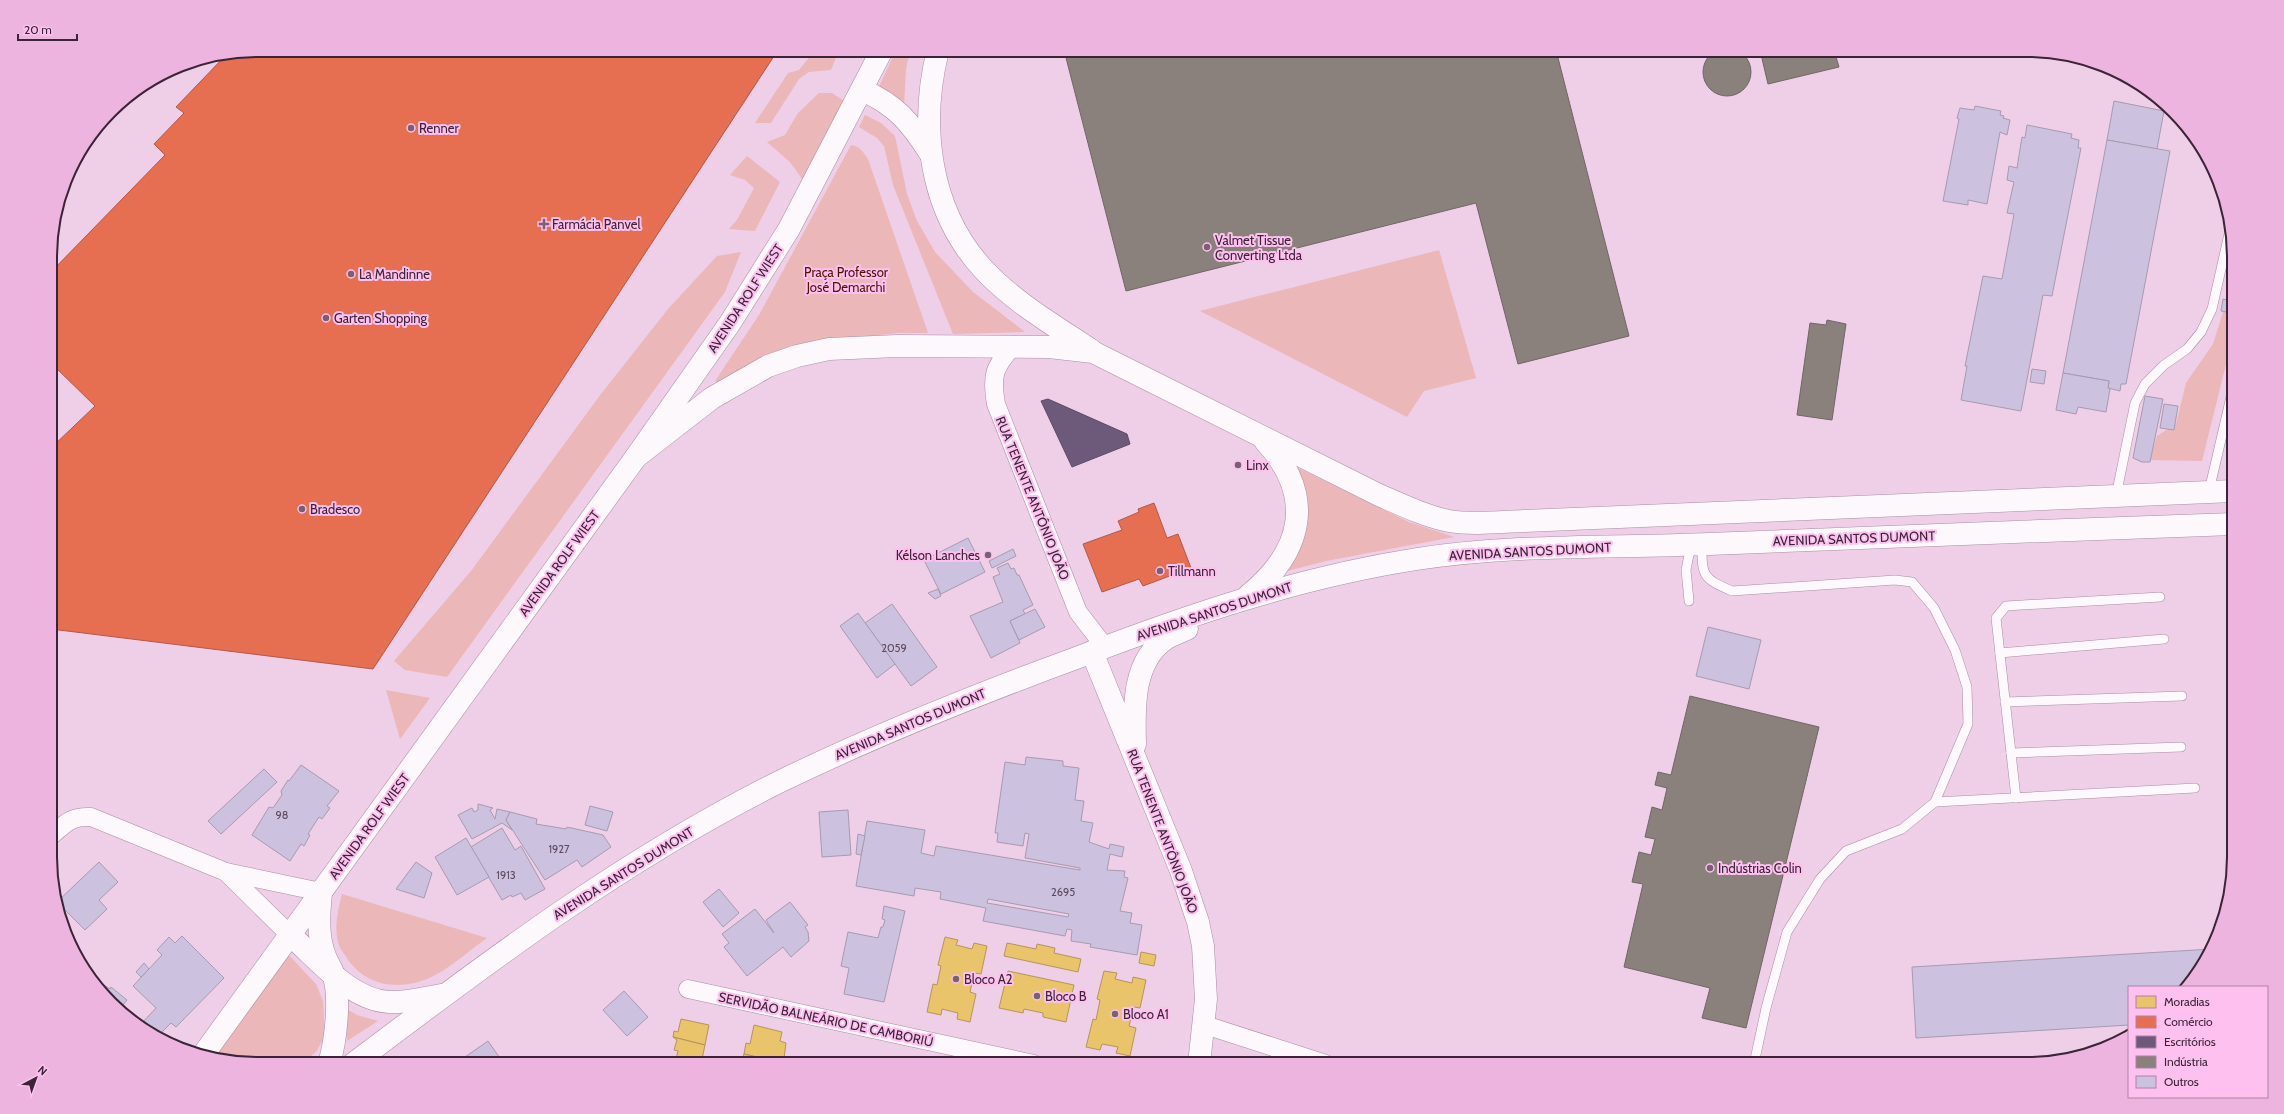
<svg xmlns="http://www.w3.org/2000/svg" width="2284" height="1114" font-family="Cabin,sans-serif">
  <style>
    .green { fill: #ebb7b9 }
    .homes { fill: #e9c46a; stroke: #b5945b }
    .shops { fill: #e76f51; stroke: #b35849 }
    .offices { fill: #6d597a; stroke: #5e4966 }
    .industry { fill: #8a817c; stroke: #726567 }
    .building { fill: #ccc1de; stroke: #a79ab1; fill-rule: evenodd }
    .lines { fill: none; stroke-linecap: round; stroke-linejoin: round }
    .service-casing { stroke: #a88ea2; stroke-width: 10 }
    .minor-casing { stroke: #a88ea2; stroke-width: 19 }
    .primary-casing { stroke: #a88ea2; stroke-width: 23 }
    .service { stroke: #fdf8fb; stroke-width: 9 }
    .minor { stroke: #fdf8fb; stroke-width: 18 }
    .primary { stroke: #fdf8fb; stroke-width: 22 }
    .poi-dot { fill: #7a6075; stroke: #fdc0ef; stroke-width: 1.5 }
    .labels { text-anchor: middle; stroke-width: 4; stroke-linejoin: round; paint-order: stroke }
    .number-label { font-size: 11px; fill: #5f4b61 }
    .poi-label { font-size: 13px; fill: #3b2437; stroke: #fdc0ef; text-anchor: start }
    .park-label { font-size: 13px; fill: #531103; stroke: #fdc0ef }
    .street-label { font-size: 13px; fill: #3b2437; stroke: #fdc0ef }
    .rim { fill: none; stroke: #3b2437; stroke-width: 2 }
  </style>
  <rect width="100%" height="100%" fill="#efcee7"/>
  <g class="green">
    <path d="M815,50H839L831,70L809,72L799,79L771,123H755L788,73L799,70Z"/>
    <path d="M896,50H910L906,69L904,107L877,91Z"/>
    <path d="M819,93H832L844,101L803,180L790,162L767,142L785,135L798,113Z"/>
    <path d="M865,115L881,123L895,136L907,194L917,221L935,252L973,292L1025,332L953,334L893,185L884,146L877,138L859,127Z"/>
    <path d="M851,145C860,146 863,152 868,159L928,333H898L833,340L721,384L715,381L759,315Z"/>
    <path d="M747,156L780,182L755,231L729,229L737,220L754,188L745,180L730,175Z"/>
    <path d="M1439,250L1476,378L1424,391L1407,417L1200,311Z"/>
    <path d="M741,252L725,292L447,677L405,670L394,661L471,571L601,394L668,309L717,256Z"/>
    <path d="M2232,284L2233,336L2202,461L2149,460L2157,436L2176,424L2186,383L2213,344Z"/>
    <path d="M2233,428V461L2227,460Z"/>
    <path d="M1298,468L1409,522L1454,537L1326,561L1284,572L1305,495Z"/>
    <path d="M386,690L430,698L400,739Z"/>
    <path d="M342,894L487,938C465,953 444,975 418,982C389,990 361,982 345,955C342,951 339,947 338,942C334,926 338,910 342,894Z"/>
    <path d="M286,952L316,984L323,1001L325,1036L316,1052L301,1064H257L212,1059Z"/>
    <path d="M343,1007L357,1015L378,1021L347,1041Z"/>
  </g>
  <g class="homes">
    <path d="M945,937L958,940L956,945L972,949L974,943L987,946L981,974L974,973L970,992L976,994L970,1022L957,1019L958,1013L942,1009L941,1015L927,1012L933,984L937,985L941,966L938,965Z"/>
    <path d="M1007,943L1036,949L1037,944L1055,948L1054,953L1081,959L1078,972L1004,956Z"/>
    <path d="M1141,952L1156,955L1154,966L1139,963Z"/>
    <path d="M1008,971L1074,985L1066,1022L1043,1017V1013L1024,1009L1023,1013L999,1008Z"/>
    <path d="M1104,971L1117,973L1115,979L1132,983L1133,977L1146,980L1140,1008L1134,1007L1129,1026L1136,1028L1130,1056L1116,1053L1118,1047L1102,1044L1100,1050L1086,1047L1093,1019L1096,1020L1100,1000L1097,999Z"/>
    <path d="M681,1019L709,1025L705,1045L673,1037L674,1031L678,1032Z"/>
    <path d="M754,1025L782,1032L780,1041L786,1043L784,1058H782L780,1063L744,1054L746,1043L750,1044Z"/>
    <path d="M673,1037L705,1045L701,1064L676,1059L678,1051L674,1050L677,1040Z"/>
    <path d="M744,1054L775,1061V1064H741Z"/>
  </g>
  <g class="shops">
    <path d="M257,50H778L373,669L51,629V448L95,406L51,363V272L165,155L154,144L184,113L176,107L225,56Z"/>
    <path d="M1154,503L1167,538L1178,534L1191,568L1143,586L1139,579L1102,592L1083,544L1122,530L1118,521L1139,512L1138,509Z"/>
  </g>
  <path class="offices" d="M1048,399L1127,434L1130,444L1072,467L1041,401Z"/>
  <g class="industry">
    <circle cx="1727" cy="72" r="24"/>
    <path d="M1064,50H1556L1629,336L1518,364L1476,203L1126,291Z"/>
    <path d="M1760,50H1834L1839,67L1768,84Z"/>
    <path d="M1827,320L1846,324L1832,420L1797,415L1810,323L1826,325Z"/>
    <path d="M1690,696L1819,727L1746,1028L1702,1018L1710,988L1624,967L1643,884L1632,882L1639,852L1651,855L1655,839L1645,837L1652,807L1662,810L1667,788L1655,785L1658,772L1671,775Z"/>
  </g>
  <g class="building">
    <path d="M2114,101L2164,111L2157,149L2107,140Z"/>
    <path d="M1975,106L2001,111L2000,115L2004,116L2003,118L2010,120L2007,135L2000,132L1987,204L1968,200V205L1943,201L1959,119L1957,118L1960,108L1974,110Z"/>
    <path d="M2027,125L2072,134L2071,138L2079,140L2078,148H2081L2052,296L2043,295L2021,411L1961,400L1967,366H1965L1983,276L2002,279L2014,214L2007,213L2014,182L2007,180L2009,166L2017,168L2022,137L2025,138Z"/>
    <path d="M2107,140L2170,151L2126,384H2121L2120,391L2108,388L2109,381L2063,373Z"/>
    <path d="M50,245L55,255L51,268Z"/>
    <path d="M2223,299L2232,301V313L2221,311Z"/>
    <path d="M2032,369L2046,371L2044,384L2030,382Z"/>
    <path d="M2063,373L2109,381L2108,388L2110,389L2106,412L2078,407L2076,414L2056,410Z"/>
    <path d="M2145,396L2163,399L2150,462H2142L2133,458Z"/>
    <path d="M2164,404L2178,406L2174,430L2160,428Z"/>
    <path d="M968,538L985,572L941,594L924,560Z"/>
    <path d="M1013,549L1016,556L992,568L989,561Z"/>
    <path d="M1008,563L1011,569L1014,568L1017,575H1019L1033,605L1023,610L1025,614L1010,621L1020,643L991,658L970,616L1003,602L993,577L1000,574L997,568Z"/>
    <path d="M938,589L941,596L935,599L928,593Z"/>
    <path d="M892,604L937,667L911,686L865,623Z"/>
    <path d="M1035,609L1045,627L1019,640L1010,621Z"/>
    <path d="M858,613L895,664L877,678L840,626Z"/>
    <path d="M1708,627L1761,640L1749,689L1696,676Z"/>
    <path d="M1026,757L1063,761V766L1079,768L1075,800L1084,801L1081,821L1093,823L1089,842L1109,849L1110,844L1124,847L1122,857L1110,854L1107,870L1125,871L1124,877L1128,878L1120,911L1132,913L1130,923L1142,925L1137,955L1090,947L1091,944L1071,941L1072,930L1067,929L1065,936L983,921L986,908L940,899L941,892L915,888L914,896L856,886L867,821L925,830L921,853L934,856L936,846L1080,870V868L1025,858L1029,834L1025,833L1023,846L997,842L998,833H995L1005,762L1025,765ZM988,899L1069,914L1068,917L987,903Z"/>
    <path d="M301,765L339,791L327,806L330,808L322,819L319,817L308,834L310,835L304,846L301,844L290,861L252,835L269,807L273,808L282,795L281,791L288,780L289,781Z"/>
    <path d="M264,769L277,782L221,834L208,821Z"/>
    <path d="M478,804L493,808L490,810L495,819L497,809L510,812L506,820L512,830L502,823L472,839L458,815L472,808L474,812L478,810Z"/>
    <path d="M590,806L613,812L607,831L585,825Z"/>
    <path d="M848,810L851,855L822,857L819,812Z"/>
    <path d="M510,812L537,819L536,824L566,829L567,827L603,835L611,847L582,867L577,860L545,880L506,820Z"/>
    <path d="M502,828L515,850L521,846L545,889L525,900L521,893L512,897L511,895L502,900L471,847Z"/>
    <path d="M858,834L865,836L861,855L856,854Z"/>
    <path d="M466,838L489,877L457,895L435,857Z"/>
    <path d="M99,862L118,882L99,900L107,909L85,930L57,902Z"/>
    <path d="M416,862L432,873L424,898L396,889Z"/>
    <path d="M719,889L739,913L723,927L703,902Z"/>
    <path d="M790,902L808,925L805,927L808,932L809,941L791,957L783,947L747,976L724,947L729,943L722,934L755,909L774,933L766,920Z"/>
    <path d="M884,906L905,911L884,1002L844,994L849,968L841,966L848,932L878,938L881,927H883L885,920L882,919Z"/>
    <path d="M182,936L224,978L176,1027L171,1023L157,1037L141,1024L156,1008L133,986L162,955L157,950L169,937L175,943Z"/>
    <path d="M2212,949L2187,987H2129V1025L1916,1038L1912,967Z"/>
    <path d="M144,963L149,969L141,977L136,972Z"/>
    <path d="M104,985L110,989L111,987L127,1000L119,1010L97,987L101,989Z"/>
    <path d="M624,991L648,1017L627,1036L603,1010Z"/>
    <path d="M488,1041L504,1064H455Z"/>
  </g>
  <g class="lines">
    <defs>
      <g id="service">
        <path d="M2209,491L2233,388"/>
        <path d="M2116,496L2135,403L2145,384L2164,365L2187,349L2201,332L2212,309L2231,225"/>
        <path d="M1702,544C1702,576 1702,578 1732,591L1895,580L1912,582L1934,608L1955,650L1967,687L1968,724L1935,802L1902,829L1846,851L1820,879L1787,932L1766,1008L1754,1064"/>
        <path d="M1689,601L1686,570L1691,544"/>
        <path d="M2000,653L2164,639"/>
        <path d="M2005,702L2182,696"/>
        <path d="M2011,753L2181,747"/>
        <path d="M2016,798L1996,618L2006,606L2160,597"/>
        <path d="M1935,802L2195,788"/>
      </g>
      <g id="minor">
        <path d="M1014,345C994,367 991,375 996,404L1078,612L1105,647"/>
        <path d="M52,835C66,823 71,816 91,817L226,872L321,892"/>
        <path d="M226,872L290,935"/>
        <path d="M688,989L1034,1064"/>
        <path d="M1205,1025L1326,1064"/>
      </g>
      <g id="primary">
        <path d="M938,50C919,126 929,211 984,270C1014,302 1055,326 1091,350"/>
        <path d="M862,90C896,105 910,122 930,153"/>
        <path d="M636,457L712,398L768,366L797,356L829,349L897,346L1049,347L1093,352L1379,495C1402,505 1425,516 1449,521C1473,525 1499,522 1524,521L2233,491"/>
        <path d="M1249,595C1304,550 1315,495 1265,441"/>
        <path d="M1092,652L1181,871L1198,922L1203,946L1206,999L1199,1064"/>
        <path d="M1135,744C1134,709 1132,660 1167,638C1173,635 1180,632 1187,629"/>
        <path d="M321,892C319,914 317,935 325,956C327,962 331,967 333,973C341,997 336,1040 329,1064"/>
        <path d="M290,935C318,959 350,1000 389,1002C406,1003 424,998 441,995"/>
        <path d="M203,1055L636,457L730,323L789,229L882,50"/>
        <path d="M353,1064C489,961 627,857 781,781C878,734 978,694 1079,657C1189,615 1300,577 1417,559C1513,544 1612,548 1709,544C1884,537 2058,530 2233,524"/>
      </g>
    </defs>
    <use href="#service" class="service-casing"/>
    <use href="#minor" class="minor-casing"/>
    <use href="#primary" class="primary-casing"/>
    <use href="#service" class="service"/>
    <use href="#minor" class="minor"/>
    <use href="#primary" class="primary"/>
  </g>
  <g class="poi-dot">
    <circle cx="411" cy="128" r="4"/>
    <path d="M542 218h4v4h4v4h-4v4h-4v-4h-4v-4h4z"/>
    <circle cx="1207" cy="247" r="4"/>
    <circle cx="351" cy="274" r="4"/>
    <circle cx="326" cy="318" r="4"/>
    <circle cx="1238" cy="465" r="4"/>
    <circle cx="302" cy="509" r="4"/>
    <circle cx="988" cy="555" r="4"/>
    <circle cx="1160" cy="571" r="4"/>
    <circle cx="1710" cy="868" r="4"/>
    <circle cx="956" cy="979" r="4"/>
    <circle cx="1037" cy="996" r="4"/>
    <circle cx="1115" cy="1014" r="4"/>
  </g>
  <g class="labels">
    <g class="number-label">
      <text x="894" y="652">2059</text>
      <text x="282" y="819">98</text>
      <text x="559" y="853">1927</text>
      <text x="506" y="879">1913</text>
      <text x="1063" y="896">2695</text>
    </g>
    <g class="poi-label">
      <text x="419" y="133">Renner</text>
      <text x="552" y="229">Farmácia Panvel</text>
      <text x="1215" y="245">Valmet Tissue<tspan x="1215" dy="15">Converting Ltda</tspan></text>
      <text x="359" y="279">La Mandinne</text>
      <text x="334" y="323">Garten Shopping</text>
      <text x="1246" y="470">Linx</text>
      <text x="310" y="514">Bradesco</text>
      <text x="980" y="560" text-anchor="end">Kélson Lanches</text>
      <text x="1168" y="576">Tillmann</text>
      <text x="1718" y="873">Indústrias Colin</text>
      <text x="964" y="984">Bloco A2</text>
      <text x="1045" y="1001">Bloco B</text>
      <text x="1123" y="1019">Bloco A1</text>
    </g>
    <g class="park-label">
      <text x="846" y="277">Praça Professor<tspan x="846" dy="15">José Demarchi</tspan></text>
    </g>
    <g class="street-label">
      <text transform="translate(745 298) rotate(-57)" y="5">AVENIDA ROLF WIEST</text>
      <text transform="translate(1033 498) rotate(68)" y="5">RUA TENENTE ANTÔNIO JOÃO</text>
      <text transform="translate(1854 538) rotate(-2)" y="5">AVENIDA SANTOS DUMONT</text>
      <text transform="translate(1530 551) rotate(-3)" y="5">AVENIDA SANTOS DUMONT</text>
      <text transform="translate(559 563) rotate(-54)" y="5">AVENIDA ROLF WIEST</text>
      <text transform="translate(1214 611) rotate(-18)" y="5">AVENIDA SANTOS DUMONT</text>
      <text transform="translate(910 724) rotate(-23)" y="5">AVENIDA SANTOS DUMONT</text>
      <text transform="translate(369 826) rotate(-54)" y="5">AVENIDA ROLF WIEST</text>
      <text transform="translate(1163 831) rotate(69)" y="5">RUA TENENTE ANTÔNIO JOÃO</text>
      <text transform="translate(623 873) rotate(-32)" y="5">AVENIDA SANTOS DUMONT</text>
      <text transform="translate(826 1019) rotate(12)" y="5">SERVIDÃO BALNEÁRIO DE CAMBORIÚ</text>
    </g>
  </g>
  <path d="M0 0H2284V1114H0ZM257 57H2027A200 200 0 0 1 2227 257V857A200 200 0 0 1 2027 1057H257A200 200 0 0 1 57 857V257A200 200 0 0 1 257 57Z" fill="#edb4e0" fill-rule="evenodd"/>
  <path class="rim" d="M257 57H2027A200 200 0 0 1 2227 257V857A200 200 0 0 1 2027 1057H257A200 200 0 0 1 57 857V257A200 200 0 0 1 257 57Z"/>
  <rect x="2128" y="986" width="140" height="112" fill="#fdc0ef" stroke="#af82a5"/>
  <rect x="2136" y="996" width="20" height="12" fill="#e9c46a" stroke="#af82a5"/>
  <text x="2164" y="1006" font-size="12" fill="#3b2437">Moradias</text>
  <rect x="2136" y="1016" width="20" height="12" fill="#e76f51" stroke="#af82a5"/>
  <text x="2164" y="1026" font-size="12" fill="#3b2437">Comércio</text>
  <rect x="2136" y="1036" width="20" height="12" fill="#6d597a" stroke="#af82a5"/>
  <text x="2164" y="1046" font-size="12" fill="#3b2437">Escritórios</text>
  <rect x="2136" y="1056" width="20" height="12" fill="#8a817c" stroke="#af82a5"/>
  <text x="2164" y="1066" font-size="12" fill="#3b2437">Indústria</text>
  <rect x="2136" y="1076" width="20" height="12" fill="#ccc1de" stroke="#af82a5"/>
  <text x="2164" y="1086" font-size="12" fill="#3b2437">Outros</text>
  <g transform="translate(36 1078) rotate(41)" stroke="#fdc0ef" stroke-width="3" paint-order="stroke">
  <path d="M0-3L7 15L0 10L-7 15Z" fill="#3b2437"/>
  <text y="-6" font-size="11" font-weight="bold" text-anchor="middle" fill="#3b2437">N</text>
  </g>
  <path d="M18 34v6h59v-6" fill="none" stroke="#3b2437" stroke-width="2"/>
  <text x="24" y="34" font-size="12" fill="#3b2437" stroke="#fdc0ef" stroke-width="3" paint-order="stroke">20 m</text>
</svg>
